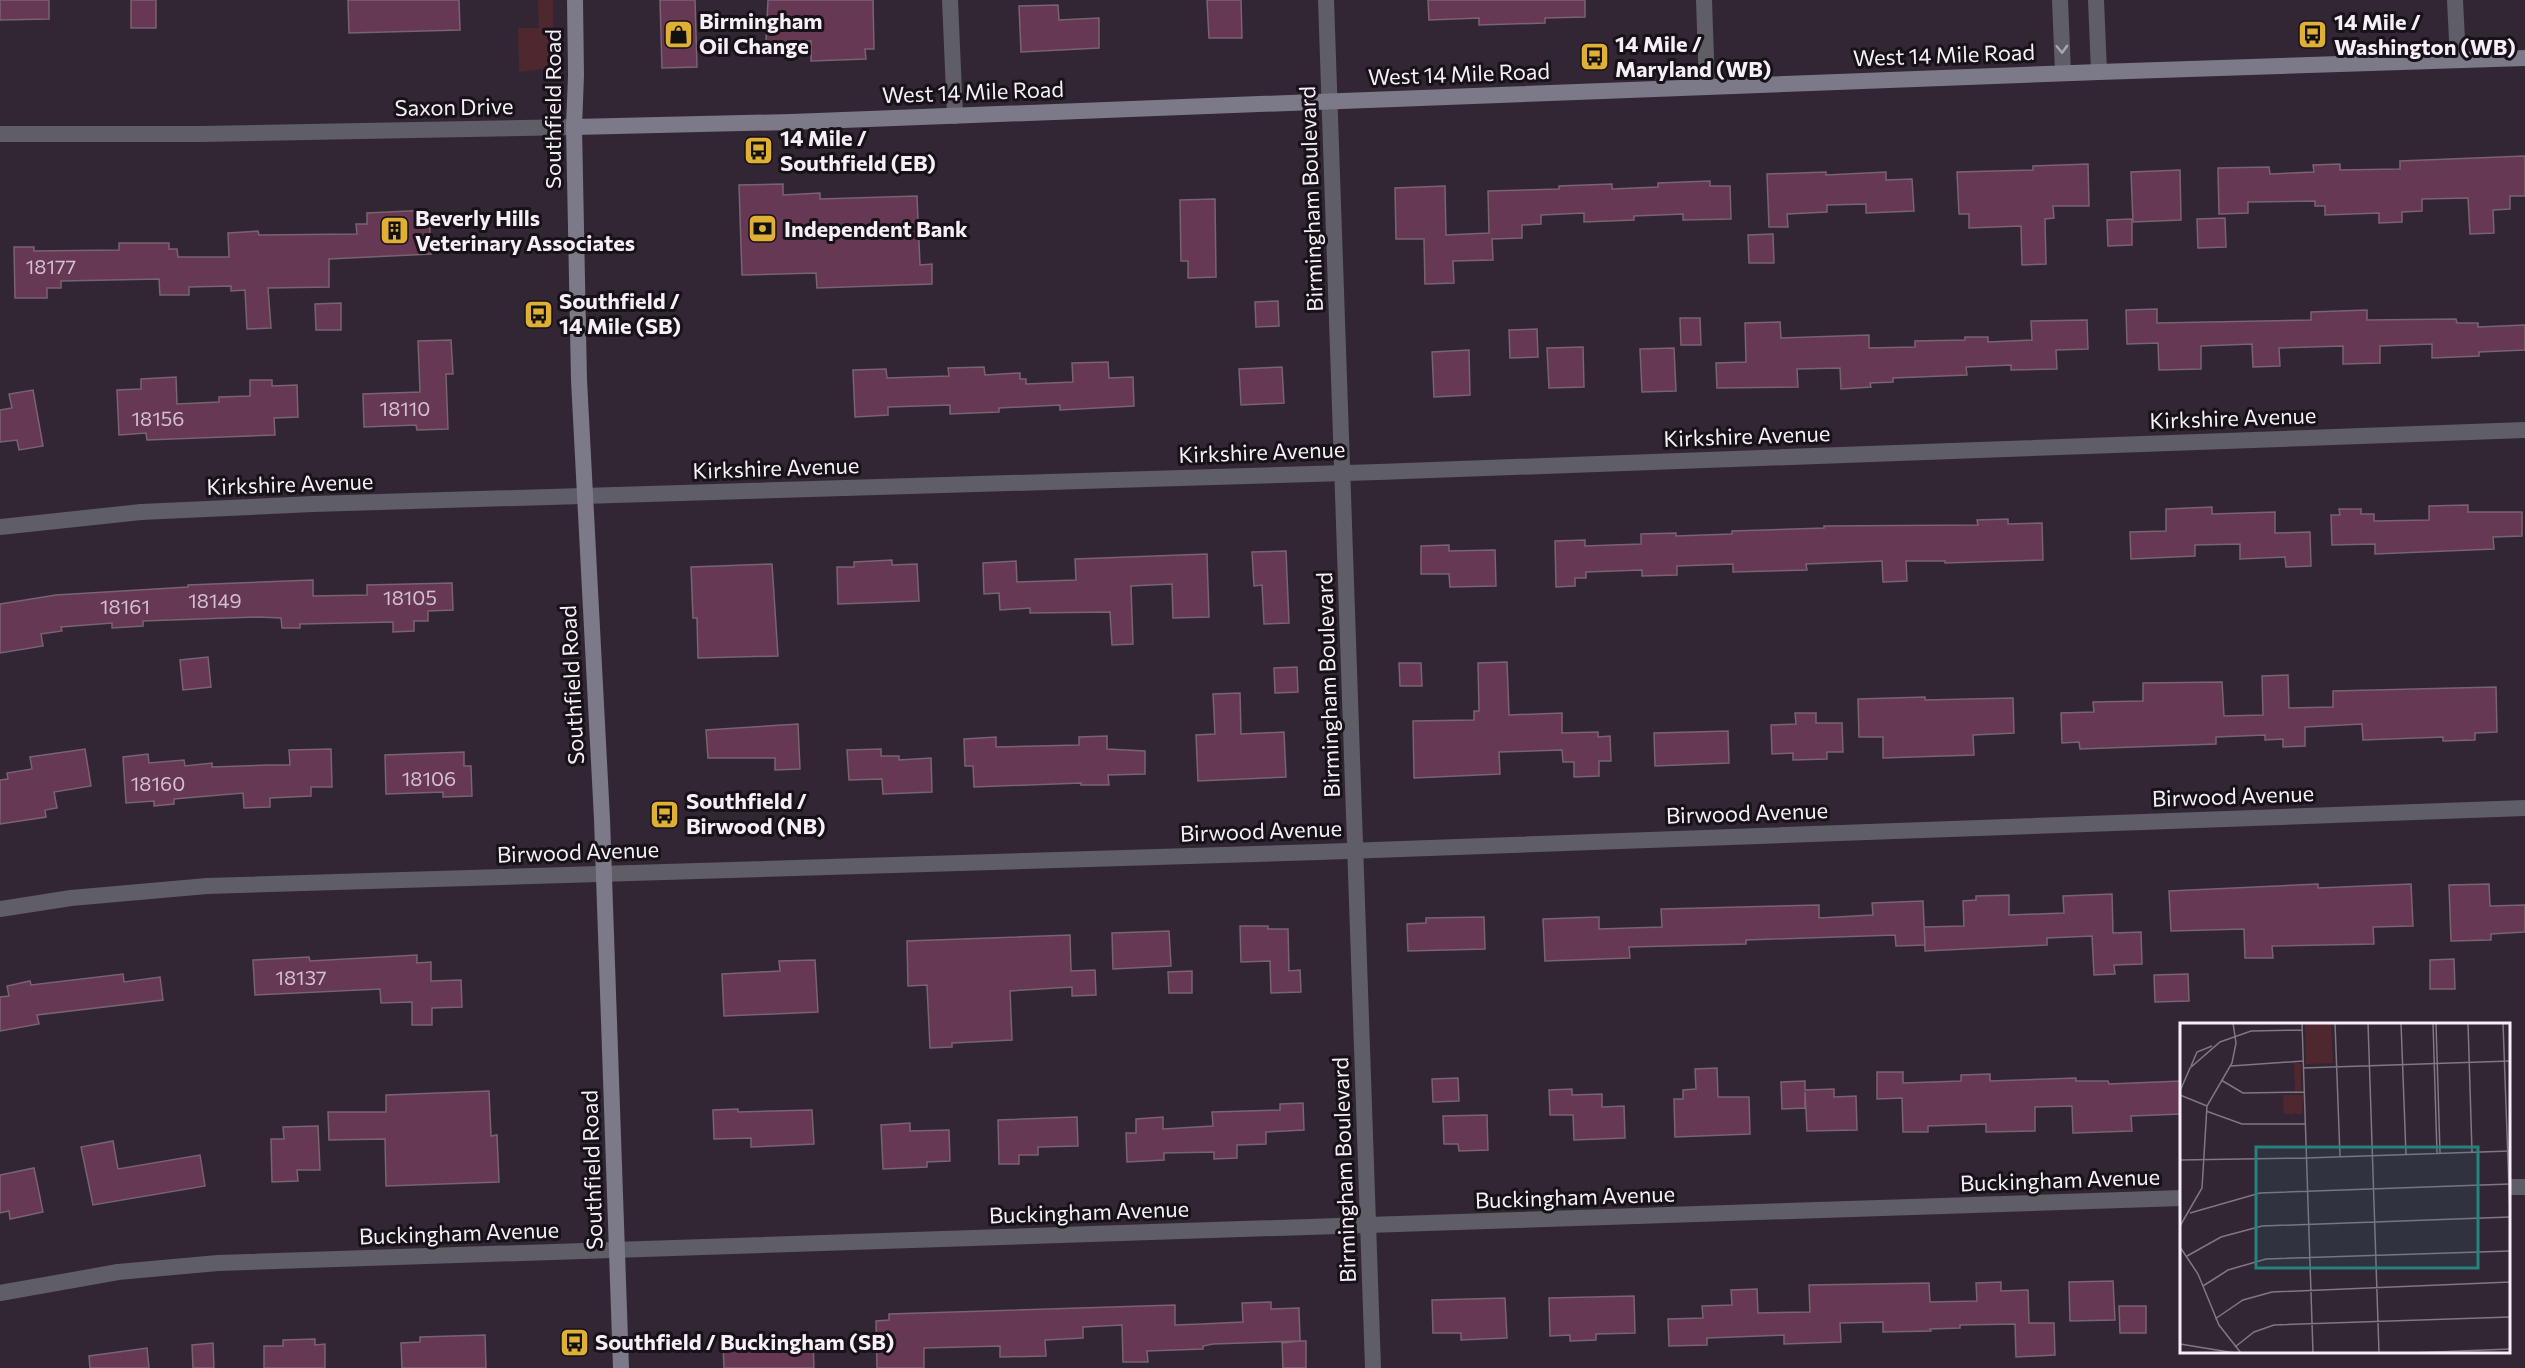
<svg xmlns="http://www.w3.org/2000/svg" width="2525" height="1368" font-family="Commissioner,sans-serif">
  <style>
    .green { fill: #4f272e }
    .building { fill: #663853; stroke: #79636f; stroke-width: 1.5 }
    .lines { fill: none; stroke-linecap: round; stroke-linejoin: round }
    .minor { stroke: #5f5d66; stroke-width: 16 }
    .secondary { stroke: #7c7988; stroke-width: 16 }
    .oneway { stroke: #aba6b0 }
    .labels { text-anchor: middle; stroke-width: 6; stroke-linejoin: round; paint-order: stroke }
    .number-label { font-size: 20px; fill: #d3c0d0 }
    .poi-label { font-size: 22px; font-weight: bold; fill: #f7eef9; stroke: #171118; text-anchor: start }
    .street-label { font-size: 22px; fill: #f7eef9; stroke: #171118 }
    .inset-road { fill: none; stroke: #817683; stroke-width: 1.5 }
    .view { fill: #26827c; fill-opacity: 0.15; stroke: #26827c; stroke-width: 3 }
    .inset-edge { fill: none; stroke: #f7eef9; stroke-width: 3 }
  </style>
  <rect width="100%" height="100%" fill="#322635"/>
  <path class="green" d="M538,0H553V53L551,68L519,72L518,28H539Z"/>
  <g class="building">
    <path d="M0,0H49V19L0,20Z"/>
    <rect x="131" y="0" width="25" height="28"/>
    <path d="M348,0H459L460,30L349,33Z"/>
    <path d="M660,0H695L697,67L662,68Z"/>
    <path d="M768,0H873L874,49H865L866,59L811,61V41L766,42Z"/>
    <path d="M1207,0H1241L1242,38H1209Z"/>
    <path d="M1428,0H1585V17L1545,18V23L1479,25V18L1429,20Z"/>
    <path d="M1058,5L1059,20L1099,18V48L1021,52L1019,6Z"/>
    <path d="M2525,156V196H2510V209L2493,210L2494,233L2470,234L2468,198L2422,199V211L2402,212V222L2379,223V213L2325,215V206H2315V201L2248,202V213L2219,214L2218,168L2269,167L2270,174L2314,172L2313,165L2340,164V170L2400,169V161Z"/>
    <path d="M2088,164L2089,206H2053L2054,218L2045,219L2046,264L2022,265L2021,226L1969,228V214H1959L1957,172L2033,170V166Z"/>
    <path d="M2180,170L2181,220L2133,222L2131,172Z"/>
    <path d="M1826,172V175L1886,172V180L1912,179L1914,211L1866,213V204L1827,205V212L1787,214L1788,227H1769L1767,174Z"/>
    <path d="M1710,181V186H1730L1731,219L1683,220V214L1634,216V220L1584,222V213L1541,215V224L1522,225V238L1492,239L1493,260L1453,261L1454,283L1425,284L1424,239H1396L1395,188L1445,186L1446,235L1489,233L1488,191L1559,189V186L1612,184V189L1658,187V183Z"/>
    <path d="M783,184V195L820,193V199L917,196L920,265L932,264V284L817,288L816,273L742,275L739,185Z"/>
    <path d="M1215,199L1216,277L1188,278V261H1181L1180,200Z"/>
    <path d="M429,210L431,254L329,259V287L268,288L271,328L247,329L245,290L231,291V286L189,287V295H160L159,279L61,281V288H47V298H15L14,247H34V251L119,250V243H169V249H177L178,257H229L228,233L258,231L259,235L357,234L356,224H367V213Z"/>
    <path d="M2225,218L2226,247L2198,248L2197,219Z"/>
    <path d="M2132,219V245L2108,246L2107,220Z"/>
    <path d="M1773,234L1774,263H1749L1748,235Z"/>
    <path d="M1278,301L1279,326L1256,327L1255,302Z"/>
    <path d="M341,303V330H316L315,304Z"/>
    <path d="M2157,309V323L2311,320V312L2367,310V320L2456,319L2457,323H2478V327L2525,325V350L2479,352V356L2432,358V344L2380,346V363L2343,364V346L2279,348L2280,366L2253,367L2252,344L2201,346V369L2159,370L2158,343L2127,344L2126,310Z"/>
    <path d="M1680,318H1700L1701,345H1681Z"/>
    <path d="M2087,320L2088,349L2056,350L2057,369L2011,370V365L1966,367L1967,375L1893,378V382L1870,383L1871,387L1841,389L1840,368L1797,369L1798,387L1717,388L1716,363L1746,362L1745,323L1780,322L1781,338L1869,335V348L1915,347V341L1965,340V337H1988V342L2032,340L2031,321Z"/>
    <path d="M1537,329L1538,357L1510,358L1509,330Z"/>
    <path d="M451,340L453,374H446L448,429L417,430L416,425L364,427L363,394L420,392L418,341Z"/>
    <path d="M1583,347L1584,387L1549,388L1547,348Z"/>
    <path d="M1674,348L1676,391L1642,392L1640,349Z"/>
    <path d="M1469,350L1470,395L1434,397L1432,352Z"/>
    <path d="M1108,362L1109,378L1133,377L1134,406L1060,410V405L999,408V412L950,414V405L888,407V415L855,417L853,370L886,369L887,378L949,376L948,368L984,367L985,375L1020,373V379H1026V384L1073,382L1072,363Z"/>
    <path d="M1282,367L1284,403L1241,405L1239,369Z"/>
    <path d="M176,377L177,404L219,402V397L250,396V380H272V386L297,385L298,417L274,418L275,435L147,440L146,433L119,435L117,390L141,389V379Z"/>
    <path d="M33,390L43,446L19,450L17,440L0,442V410L12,408L9,394Z"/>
    <path d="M2468,505V512H2522V536L2493,537L2494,549L2375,554V544L2332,545L2331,515H2340L2339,509H2361V514H2374V521L2429,520V506Z"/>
    <path d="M2212,507V514L2275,512V533L2310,532L2311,566L2286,567L2285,557L2240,559V544L2195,545V556L2131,559L2130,532L2166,531V509Z"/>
    <path d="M2008,519V524L2042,523L2043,560L1945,563V561H1906L1907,581L1883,582L1882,561L1806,564L1807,570L1733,572V564L1677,566V575L1642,576V570L1586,572V578H1575V586L1556,587L1555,541L1585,540V546L1641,544V534L1676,533V536L1732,534V531L1824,528V526L1978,525L1977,520Z"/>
    <path d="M1449,545V551L1495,550L1496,586L1450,587L1449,574H1421V546Z"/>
    <path d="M1286,551L1289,623L1264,624L1262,585L1254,586L1252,552Z"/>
    <path d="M1207,554L1209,617L1173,618L1172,584L1131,586L1133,644L1112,645L1110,612L1030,613V608L1000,610L999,593L984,594L983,563L1016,561L1017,582L1076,580L1075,559Z"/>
    <path d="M892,560V565L917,564L919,601L838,604L837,567H854V562Z"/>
    <path d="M772,564L778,656L698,658L697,618H693L691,567Z"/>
    <path d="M313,580V596L367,595V585L452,583L453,610L428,611V621H414V631L393,632V622L300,624V628H282L281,618L259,617L143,621V626L112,628V623L61,627L62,631L41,634L43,646L0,653V604L56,595L188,587V585Z"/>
    <path d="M208,657L211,687L183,690L180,660Z"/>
    <path d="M1507,662L1509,715L1562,713V733L1598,732V737L1610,736L1611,761H1599V776L1574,777V762H1563L1562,750L1499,752L1500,774L1414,778L1413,721L1474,720V711H1479L1478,663Z"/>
    <path d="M1399,663H1421L1422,686H1400Z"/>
    <path d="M1297,667L1298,692L1275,693L1274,668Z"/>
    <path d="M2288,675L2289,708L2333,707V691L2496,687L2497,732L2475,733V740L2443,741V737L2363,740L2362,724L2305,727V746L2283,747V739L2265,740V735L2216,737V744L2080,749L2079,742L2062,743L2061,713L2094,712L2093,702L2143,701V683L2222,682L2224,716L2263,715L2262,676Z"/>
    <path d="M1240,693L1241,734L1284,732L1286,777L1198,781L1196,735L1215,734L1213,694Z"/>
    <path d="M1925,697V700L2013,698L2014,733L1973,735L1974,755L1883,758V737H1859L1858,699Z"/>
    <path d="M1795,713H1816V723H1842L1843,752H1827V759L1793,760V753L1772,754L1771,725L1796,724Z"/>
    <path d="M798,724L800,769L775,770V758H708L706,730Z"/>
    <path d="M1728,731L1729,763L1655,766L1654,733Z"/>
    <path d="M1107,736V749L1145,751V774L1108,775L1109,785H1081V783L974,787L973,766H965L964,739L996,737V747L1079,745V737Z"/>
    <path d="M85,749L91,786L54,792L57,808L45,810L46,817L0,824V780L8,779L7,773L32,769L30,757Z"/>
    <path d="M331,749L332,787H311V796L270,798V807L244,808L243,793L174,799V804L154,806V801L126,803L123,757L148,754L149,763L184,760L185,766L212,763V767L268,765H290L289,750Z"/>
    <path d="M881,749V756H899V760L931,758L932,792L883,794L882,779L849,780L847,750Z"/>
    <path d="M464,752V766H471L472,796L443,797V792L386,794L385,755Z"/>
    <path d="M2318,884V888L2411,884L2413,926L2373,927L2374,944L2272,946L2273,958H2245L2244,929L2171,931L2169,891Z"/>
    <path d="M2489,884L2490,906L2525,905V932L2491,934V940L2451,941L2449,885Z"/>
    <path d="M2112,894L2113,933L2141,932L2142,964L2114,965L2115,974L2094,975L2092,936L2047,938V945L1925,951L1924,927L1964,926L1963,901L1976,900V896L2009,895V915L2064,913L2063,896Z"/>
    <path d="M1923,901L1925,945L1896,946L1895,935L1746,940V944L1629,947L1630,958L1545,961L1543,919L1599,917V929L1662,927L1661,909L1819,905V918L1873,915L1872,903Z"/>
    <path d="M1484,917L1485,949L1408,951L1407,924L1426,923V918Z"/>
    <path d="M1240,926H1268V929H1288L1289,971L1300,970L1301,992L1271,993L1270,961L1241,962Z"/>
    <path d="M1169,931L1171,966L1113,969L1112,933Z"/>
    <path d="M1070,935L1071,971L1095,970L1096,995L1072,996V987L1010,991L1012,1040L952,1043V1047L930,1048L927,985L908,986L907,941Z"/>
    <path d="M417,955V963L431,962V981L461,980L462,1007L432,1008V1025H412V1002L381,1003L380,989L255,995L253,960L309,957L310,961Z"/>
    <path d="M2454,959L2455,989H2430V960Z"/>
    <path d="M815,960L818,1012L724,1016L722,974L780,971L779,961Z"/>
    <path d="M1192,971V993H1169L1168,972Z"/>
    <path d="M123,974L124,982L160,977L163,1000L37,1015L39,1024L0,1031V997L9,996L7,986L30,981L31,985Z"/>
    <path d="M2188,974L2189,1001L2155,1002L2154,975Z"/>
    <path d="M1717,1068L1718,1097H1749L1750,1134L1675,1137L1674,1099H1683V1090L1696,1089L1695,1069Z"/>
    <path d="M1877,1072H1903V1083L1961,1081V1075L1990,1074V1081L2076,1078V1081H2108L2109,1084L2181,1081V1114L2131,1116L2132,1131L2073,1133L2072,1106L2035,1107V1131L1986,1132V1124L1928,1126V1132H1903L1902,1098L1877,1099Z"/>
    <path d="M1458,1078L1459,1101L1433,1102L1432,1079Z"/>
    <path d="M1805,1081V1090L1834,1089V1097L1856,1096L1857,1130L1807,1131L1805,1092V1108L1782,1109L1781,1082Z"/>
    <path d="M1572,1089V1095L1602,1094V1107L1624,1106L1625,1138L1574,1140L1573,1115H1550L1549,1090Z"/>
    <path d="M489,1091L491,1136L497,1135L499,1182L386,1186L385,1139L329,1140L328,1112H386V1095Z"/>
    <path d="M1303,1103L1304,1130L1266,1132V1144L1237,1145V1158L1214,1159V1152L1164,1153V1160L1127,1162L1126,1133H1136V1119L1163,1117V1129L1213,1126L1212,1112L1280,1110V1104Z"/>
    <path d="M738,1109V1112L812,1110L814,1144L751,1147V1138L714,1139L713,1110Z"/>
    <path d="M1487,1115L1488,1150L1459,1151L1458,1144H1444L1443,1116Z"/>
    <path d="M1077,1117L1078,1146L1038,1147V1155H1019V1164H999L998,1120Z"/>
    <path d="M910,1123V1131L949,1130L950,1161L927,1162V1167L883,1169L881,1125Z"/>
    <path d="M318,1126L320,1170H297L298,1181L272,1182L271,1139H284L283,1127Z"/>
    <path d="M113,1141L118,1169L200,1155L205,1186L93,1205L81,1147Z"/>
    <path d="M34,1168L43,1212L10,1219L9,1211L0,1213V1175Z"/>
    <path d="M2113,1281L2115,1320L2070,1321L2069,1282Z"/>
    <path d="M2001,1282V1291L2028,1290L2029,1323H2054L2055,1355L2016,1357L2015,1324L1960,1325V1328L1930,1329L1931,1331L1883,1332V1322L1840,1323L1841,1342L1784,1344V1335L1707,1338V1345L1669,1346L1668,1319L1703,1318L1702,1306L1732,1305L1731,1290L1757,1289L1758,1313L1810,1312L1809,1285L1929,1283L1930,1302L1977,1301L1976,1283Z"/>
    <path d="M1634,1296L1635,1333L1596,1334V1340L1570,1341V1335L1550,1336L1549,1298Z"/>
    <path d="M1505,1298L1507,1338L1461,1340V1333H1433L1432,1300Z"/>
    <path d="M1271,1302V1309L1299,1308L1300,1341H1306V1368H1283L1282,1343L1300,1341L1213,1344L1203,1346V1349L1147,1351L1148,1362H1123L1122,1325L1083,1327V1338L1045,1340L1046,1356L1000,1357V1346L924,1348V1368H877L876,1321L889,1320V1314L1175,1305V1325L1202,1324L1243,1322L1242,1303Z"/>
    <path d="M2119,1306H2146V1333H2120Z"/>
    <path d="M485,1335L486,1368H402L401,1343L420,1342V1337Z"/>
    <path d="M315,1339V1345L325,1344V1368H264V1346H283V1340Z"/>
    <path d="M213,1343L214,1368H193L192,1345Z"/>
    <path d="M813,1343L814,1368H724L723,1346Z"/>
    <path d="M147,1348L149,1368H90L89,1356Z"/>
  </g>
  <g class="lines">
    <g class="minor">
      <path d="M950,0L955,116"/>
      <path d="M1326,0L1373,1368"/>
      <path d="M1704,0L1707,87"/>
      <path d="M2060,0L2063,73"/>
      <path d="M2096,0L2099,72"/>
      <path d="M2455,0L2458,60"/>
      <path d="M0,134H201L574,127"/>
      <path d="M0,527L141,512L313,504L1379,472L2525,430"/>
      <path d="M0,909L71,898L207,886L1319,852L2525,808"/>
      <path d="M2508,1187H2525"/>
      <path d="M0,1293L118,1272L218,1263L2182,1198"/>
    </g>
    <g class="secondary">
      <path d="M575,0L576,75L574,127L579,380L602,819L621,1368"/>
      <path d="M574,127L791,122L2099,72L2525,58"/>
    </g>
  </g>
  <defs><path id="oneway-chevron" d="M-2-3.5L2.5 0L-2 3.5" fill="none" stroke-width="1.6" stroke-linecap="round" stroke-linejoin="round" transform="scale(1.5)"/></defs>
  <use class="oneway" href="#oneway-chevron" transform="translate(2062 49) rotate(88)"/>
  <defs>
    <symbol id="shop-square" viewBox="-11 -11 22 22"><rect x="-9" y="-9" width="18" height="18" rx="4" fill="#dfb034" stroke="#171118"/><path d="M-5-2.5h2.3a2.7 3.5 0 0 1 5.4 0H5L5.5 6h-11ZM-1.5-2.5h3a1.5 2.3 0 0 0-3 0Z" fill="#111"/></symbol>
    <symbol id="bus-square" viewBox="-11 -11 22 22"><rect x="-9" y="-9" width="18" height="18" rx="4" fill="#dfb034" stroke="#171118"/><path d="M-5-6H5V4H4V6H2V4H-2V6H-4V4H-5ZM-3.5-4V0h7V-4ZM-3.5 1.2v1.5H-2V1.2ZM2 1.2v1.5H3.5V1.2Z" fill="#111"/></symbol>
    <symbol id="bank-square" viewBox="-11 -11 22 22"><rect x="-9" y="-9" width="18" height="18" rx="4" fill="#dfb034" stroke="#171118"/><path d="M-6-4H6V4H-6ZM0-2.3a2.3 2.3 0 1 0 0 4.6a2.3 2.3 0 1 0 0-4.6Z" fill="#111"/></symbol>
    <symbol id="building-square" viewBox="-11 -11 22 22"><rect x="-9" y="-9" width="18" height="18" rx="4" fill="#dfb034" stroke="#171118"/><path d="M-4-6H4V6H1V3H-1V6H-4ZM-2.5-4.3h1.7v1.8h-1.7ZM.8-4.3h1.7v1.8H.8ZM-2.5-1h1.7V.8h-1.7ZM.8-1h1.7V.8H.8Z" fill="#111"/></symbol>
  </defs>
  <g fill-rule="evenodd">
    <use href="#shop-square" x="662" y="18" width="33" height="33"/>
    <use href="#bus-square" x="2296" y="18" width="33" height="33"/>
    <use href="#bus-square" x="1578" y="40" width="33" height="33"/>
    <use href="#bus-square" x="742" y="134" width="33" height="33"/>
    <use href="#bank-square" x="746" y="212" width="33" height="33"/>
    <use href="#building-square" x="378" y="214" width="33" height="33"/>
    <use href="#bus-square" x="522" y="298" width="33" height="33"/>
    <use href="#bus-square" x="648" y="798" width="33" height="33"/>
    <use href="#bus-square" x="558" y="1326" width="33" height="33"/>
  </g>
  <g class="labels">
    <g class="number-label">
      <text x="51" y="274">18177</text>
      <text x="405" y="416">18110</text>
      <text x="158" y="426">18156</text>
      <text x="410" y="605">18105</text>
      <text x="215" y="608">18149</text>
      <text x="125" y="614">18161</text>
      <text x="429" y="786">18106</text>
      <text x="158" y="791">18160</text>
      <text x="301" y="985">18137</text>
    </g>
    <g class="poi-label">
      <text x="699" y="29">Birmingham<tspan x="699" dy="25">Oil Change</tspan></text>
      <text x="2334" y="30">14 Mile /<tspan x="2334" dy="25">Washington (WB)</tspan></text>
      <text x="1615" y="52">14 Mile /<tspan x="1615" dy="25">Maryland (WB)</tspan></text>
      <text x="780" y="146">14 Mile /<tspan x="780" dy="25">Southfield (EB)</tspan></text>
      <text x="415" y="226">Beverly Hills<tspan x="415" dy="25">Veterinary Associates</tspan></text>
      <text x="784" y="237">Independent Bank</text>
      <text x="559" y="309">Southfield /<tspan x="559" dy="25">14 Mile (SB)</tspan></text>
      <text x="686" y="809">Southfield /<tspan x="686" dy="25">Birwood (NB)</tspan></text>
      <text x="595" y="1350">Southfield / Buckingham (SB)</text>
    </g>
    <g class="street-label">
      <text transform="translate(1944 55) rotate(-2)" y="8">West 14 Mile Road</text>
      <text transform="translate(1459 74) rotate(-2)" y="8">West 14 Mile Road</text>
      <text transform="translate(973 92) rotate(-2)" y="8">West 14 Mile Road</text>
      <text transform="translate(454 107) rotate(-1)" y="8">Saxon Drive</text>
      <text transform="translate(553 109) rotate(-90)" y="8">Southfield Road</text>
      <text transform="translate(1311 199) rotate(-92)" y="8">Birmingham Boulevard</text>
      <text transform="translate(2233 418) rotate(-2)" y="8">Kirkshire Avenue</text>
      <text transform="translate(1747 436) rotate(-2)" y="8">Kirkshire Avenue</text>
      <text transform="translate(1262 452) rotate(-2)" y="8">Kirkshire Avenue</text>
      <text transform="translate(776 468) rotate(-2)" y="8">Kirkshire Avenue</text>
      <text transform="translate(290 484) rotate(-2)" y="8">Kirkshire Avenue</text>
      <text transform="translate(572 685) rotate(-93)" y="8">Southfield Road</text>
      <text transform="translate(1328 685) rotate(-92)" y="8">Birmingham Boulevard</text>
      <text transform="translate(2233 796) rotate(-2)" y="8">Birwood Avenue</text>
      <text transform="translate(1747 813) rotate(-2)" y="8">Birwood Avenue</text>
      <text transform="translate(1261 831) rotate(-2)" y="8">Birwood Avenue</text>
      <text transform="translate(578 852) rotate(-2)" y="8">Birwood Avenue</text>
      <text transform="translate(592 1170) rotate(-92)" y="8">Southfield Road</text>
      <text transform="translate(1344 1170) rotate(-92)" y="8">Birmingham Boulevard</text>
      <text transform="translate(2060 1180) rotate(-2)" y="8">Buckingham Avenue</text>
      <text transform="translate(1575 1197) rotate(-2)" y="8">Buckingham Avenue</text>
      <text transform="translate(1089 1212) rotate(-2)" y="8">Buckingham Avenue</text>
      <text transform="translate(459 1233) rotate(-2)" y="8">Buckingham Avenue</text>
    </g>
  </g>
  <g transform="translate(2180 1023)">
    <rect width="330" height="330" fill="#322635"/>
    <path d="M125,0H151L153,40L126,41ZM114,39L121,41V68L115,69ZM103,72H123L122,98V91H116L115,86V91H104Z" fill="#4f272e"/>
    <path class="inset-road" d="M122,0L133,330M155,0L160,133M188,0L199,330M221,0L226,132M253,0L257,130M256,0L260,130M288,0L292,129M323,0L330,193M11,43L17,29L32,23M51,43L123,38M123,45L330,38M41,57L63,70L124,69M0,68L10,45L40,19L71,8L122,7M0,72L27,83M26,88L62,101H125M126,135L330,128M0,137L126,135M10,190L80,170L330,161M0,203L22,165L27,83L52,40L56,20L53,0M0,224L18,251L39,302L61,330M7,233L41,214L82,203L330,194M23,263L48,247L86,236L330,228M35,296L63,277L92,269L330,259M0,321L55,330M55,324L74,309L94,302L330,294M231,330L330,326"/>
    <path class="view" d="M76,124H298V245H76Z"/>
    <rect width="330" height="330" class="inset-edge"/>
  </g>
</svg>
